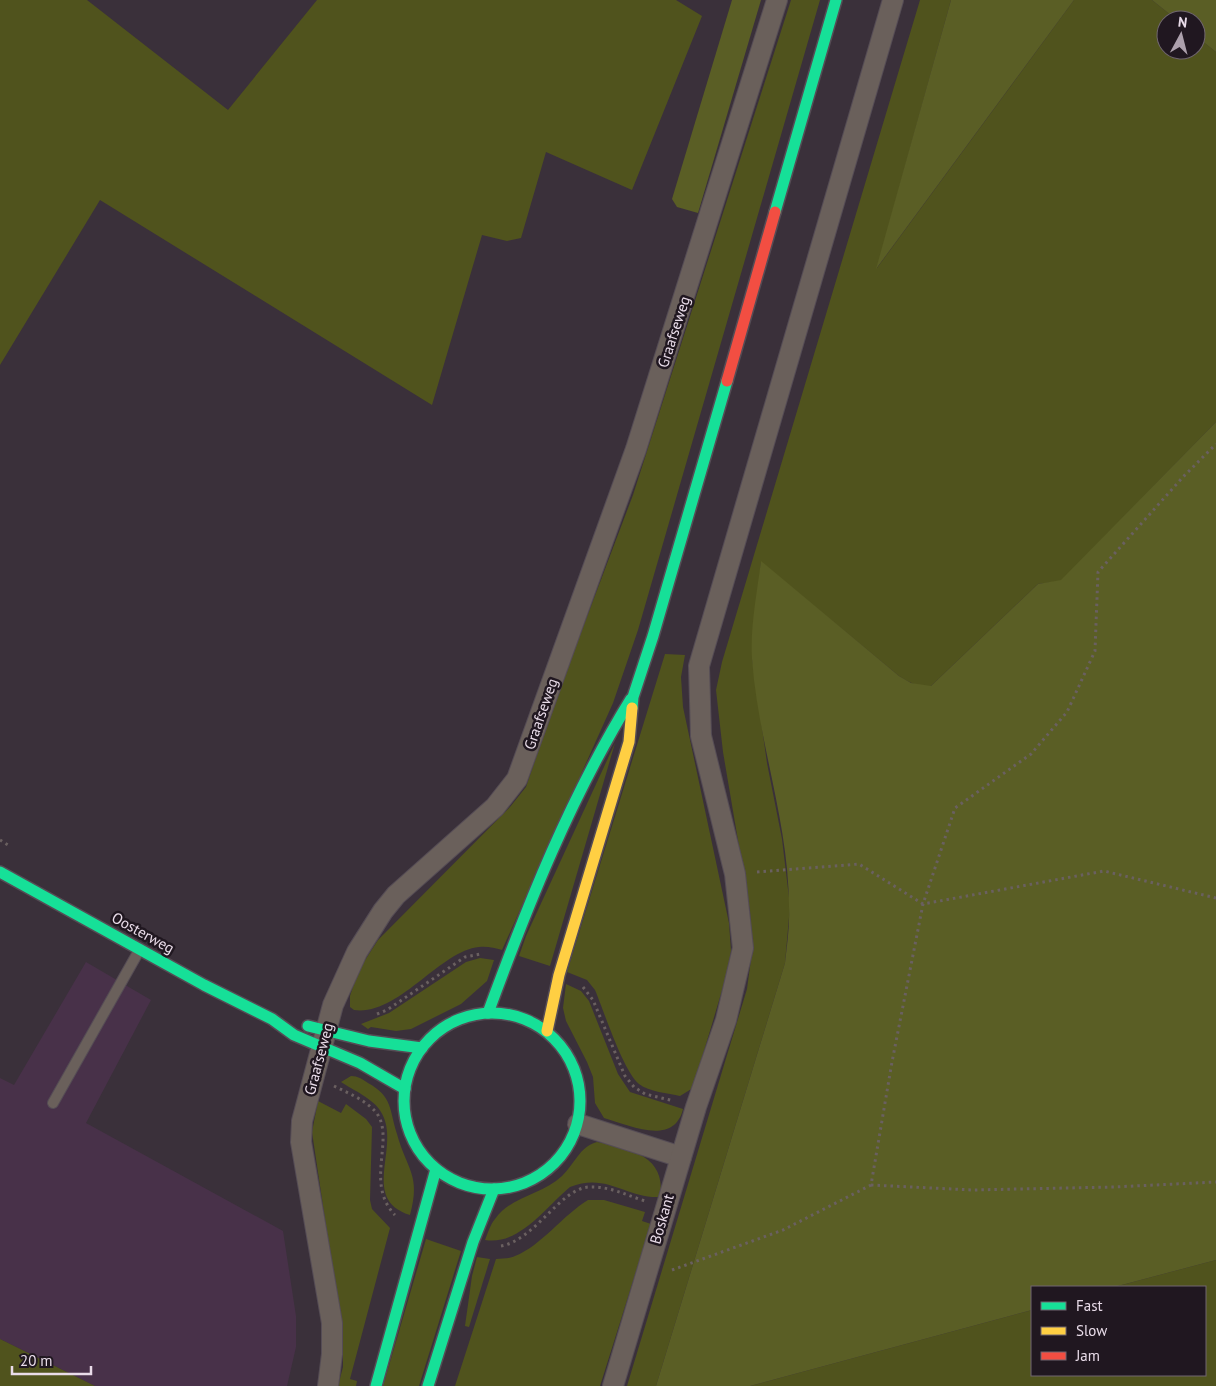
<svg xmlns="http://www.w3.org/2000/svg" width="1216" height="1386" font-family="'PT Sans',sans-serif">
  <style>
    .built { fill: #483149 }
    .green { fill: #50531d }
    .forest { fill: #5a5e25 }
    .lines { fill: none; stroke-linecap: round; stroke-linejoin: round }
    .lane-casing { stroke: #554c55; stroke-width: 12 }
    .street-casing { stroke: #554c55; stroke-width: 22 }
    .fast-casing { stroke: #554c55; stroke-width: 14 }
    .slow-casing { stroke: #554c55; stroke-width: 14 }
    .jam-casing { stroke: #554c55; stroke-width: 14 }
    .path { stroke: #6a6060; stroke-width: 3; stroke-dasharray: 2.5 4; stroke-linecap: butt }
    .lane { stroke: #6a605b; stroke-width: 10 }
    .street { stroke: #6a605b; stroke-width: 20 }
    .fast { stroke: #16e098; stroke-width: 11 }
    .slow { stroke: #ffcf43; stroke-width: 11 }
    .jam { stroke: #f24e42; stroke-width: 11 }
    .labels { text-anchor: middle; stroke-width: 5; stroke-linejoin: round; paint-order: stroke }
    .street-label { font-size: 15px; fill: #e9dce9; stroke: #201720 }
  </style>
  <rect width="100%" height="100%" fill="#3a303a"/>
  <path class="built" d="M86,962L151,1000L86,1123L283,1231L296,1316V1347L287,1386H95L0,1339V1078L14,1085Z"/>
  <g class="green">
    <path d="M0,0H87L228,110L317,0H676L702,16L632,190L546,152L521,238L507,241L482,235L432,405L100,200L0,365Z"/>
    <path d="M791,0H820L638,630L613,703L502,950C495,948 487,946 479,947C439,951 399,1016 354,1010L350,1007V996L358,971L378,940L510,807L526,787L557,696L633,495Z"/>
    <path d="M920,0H951L877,268L1074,0H1152L1177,20H1166V50H1196V36L1216,52V422L1061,581L1038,584L931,686C918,687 910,683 899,676L761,562L752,658L767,763L782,839L790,906L785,963L656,1386H627L747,989L752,952L750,911L723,752L716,690L722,662Z"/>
    <path d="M665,654L685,655L681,677L683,707L729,923L731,951L726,977L693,1088L680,1096C668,1093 649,1092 639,1084C623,1071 604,1011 595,990L587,980L567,972Z"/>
    <path d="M615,743L550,966L519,956L526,936Z"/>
    <path d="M480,958L494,960L487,981L461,1004L411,1029L396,1031L371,1027L368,1029L361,1024L389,1013L466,962Z"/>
    <path d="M566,984L581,991L589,1001L618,1074L630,1092L683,1109C674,1147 629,1125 604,1118L595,1103L593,1077L587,1062L566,1021L563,1008Z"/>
    <path d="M351,1076C358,1076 362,1079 368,1083C393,1097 389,1109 397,1134C407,1170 421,1175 410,1215C359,1199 402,1146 381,1112C374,1099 353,1090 341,1082Z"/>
    <path d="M318,1101L341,1113L346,1104L366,1119L372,1127L370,1200L372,1209L390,1228L350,1379L357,1381L356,1386H338L343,1367V1340L312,1132Z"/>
    <path d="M597,1142C629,1148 667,1156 660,1197C627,1199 607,1172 570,1187C546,1207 519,1246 485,1240C488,1233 490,1225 495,1219C511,1196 542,1195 562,1176C574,1165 580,1146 597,1142Z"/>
    <path d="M588,1200H604L645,1212L642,1221L651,1224L600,1386H455L496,1259C502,1258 509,1259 515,1256C541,1246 563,1215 588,1200Z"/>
    <path d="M426,1239L461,1251L419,1386H383Z"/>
    <path d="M477,1257L490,1259L469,1327L465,1326L472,1276Z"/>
    <path d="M1216,1260V1386H750L1032,1310V1375H1205V1287H1114Z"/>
    <path d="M0,1339L95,1386H0Z"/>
  </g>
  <g class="forest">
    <path d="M732,0H761L698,213L677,207L672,199Z"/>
    <path d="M951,0H1074L876,269Z"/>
    <path d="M1152,0H1216V52L1196,36V20H1177Z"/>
    <path d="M1216,422V1260L1114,1287H1032V1310L750,1386H656L785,963C787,945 790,925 789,907C789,823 758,742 752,659C750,627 757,593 761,561L899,676L911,683L931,686L1038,584L1061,580Z"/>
  </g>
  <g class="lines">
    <defs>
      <path id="lane" d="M53,1103L140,949"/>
      <g id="street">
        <path d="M578,1124L681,1157"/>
        <path d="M328,1386L332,1354V1323L301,1142L302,1121L333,1005L357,952L383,911L396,895L495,807L517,779L636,449L777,0"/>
        <path d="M613,1386L696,1107L726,1020L743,948L735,874L701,736L699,666L893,0"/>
      </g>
      <g id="fast">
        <path d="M775,212L836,0"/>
        <path d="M632,708L633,697L653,636L727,381"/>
        <path d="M0,872L204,985L272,1019L294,1035L360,1063L405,1089"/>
        <path d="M488,1013C528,904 570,798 631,699"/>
        <circle cx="492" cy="1101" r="88"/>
        <path d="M308,1026L369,1041L422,1048"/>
        <path d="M376,1386L436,1169"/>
        <path d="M428,1386L473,1242L494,1189"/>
      </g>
      <path id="slow" d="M547,1031L559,975L629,742L632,708"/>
      <path id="jam" d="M727,381L775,212"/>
    </defs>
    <use href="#lane" class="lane-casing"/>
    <use href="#street" class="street-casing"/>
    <use href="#fast" class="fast-casing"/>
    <use href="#slow" class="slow-casing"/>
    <use href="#jam" class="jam-casing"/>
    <g class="path">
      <path d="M0,840L8,845"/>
      <path d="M757,872L859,864L923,904L955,808L1031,754L1067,712L1095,651L1098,572L1183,477L1216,444"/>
      <path d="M583,987L593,1000L625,1076L634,1087L645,1094L674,1101"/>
      <path d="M377,1014L387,1010L465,957L480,954"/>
      <path d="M334,1086C348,1093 363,1099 374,1110C398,1135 363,1182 395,1215"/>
      <path d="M871,1185L972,1190L1114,1187L1216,1182"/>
      <path d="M501,1246C535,1240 561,1188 589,1187C609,1186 626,1195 645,1201"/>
      <path d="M672,1270L783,1230L871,1185L892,1062L923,904L1104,871L1216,898"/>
    </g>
    <use href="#lane" class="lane"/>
    <use href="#street" class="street"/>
    <use href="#fast" class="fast"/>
    <use href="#slow" class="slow"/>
    <use href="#jam" class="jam"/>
  </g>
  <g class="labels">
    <g class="street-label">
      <text transform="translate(674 332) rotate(-72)" y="5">Graafseweg</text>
      <text transform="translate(541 714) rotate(-71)" y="5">Graafseweg</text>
      <text transform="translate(143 933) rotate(29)" y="5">Oosterweg</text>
      <text transform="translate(319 1059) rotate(-75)" y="5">Graafseweg</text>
      <text transform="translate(662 1219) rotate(-74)" y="5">Boskant</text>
    </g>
  </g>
  <rect x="1031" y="1286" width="175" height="90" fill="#201720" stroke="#706670"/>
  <rect x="1041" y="1302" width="25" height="8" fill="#16e098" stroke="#706670"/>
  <text x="1076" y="1311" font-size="15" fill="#e9dce9">Fast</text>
  <rect x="1041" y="1327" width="25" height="8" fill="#ffcf43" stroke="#706670"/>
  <text x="1076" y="1336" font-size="15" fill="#e9dce9">Slow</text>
  <rect x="1041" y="1352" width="25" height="8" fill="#f24e42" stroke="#706670"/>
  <text x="1076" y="1361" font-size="15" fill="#e9dce9">Jam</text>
  <g transform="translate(1181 35) rotate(7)"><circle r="24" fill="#201720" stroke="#706670"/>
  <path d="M0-4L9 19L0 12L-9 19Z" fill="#aca0ac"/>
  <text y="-8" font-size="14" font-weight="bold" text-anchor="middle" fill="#e9dce9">N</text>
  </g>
  <path d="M12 1366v8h79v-8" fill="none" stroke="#e9dce9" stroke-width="2.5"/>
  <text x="20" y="1366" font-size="15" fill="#e9dce9" stroke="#201720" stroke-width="4" paint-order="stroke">20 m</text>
</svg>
